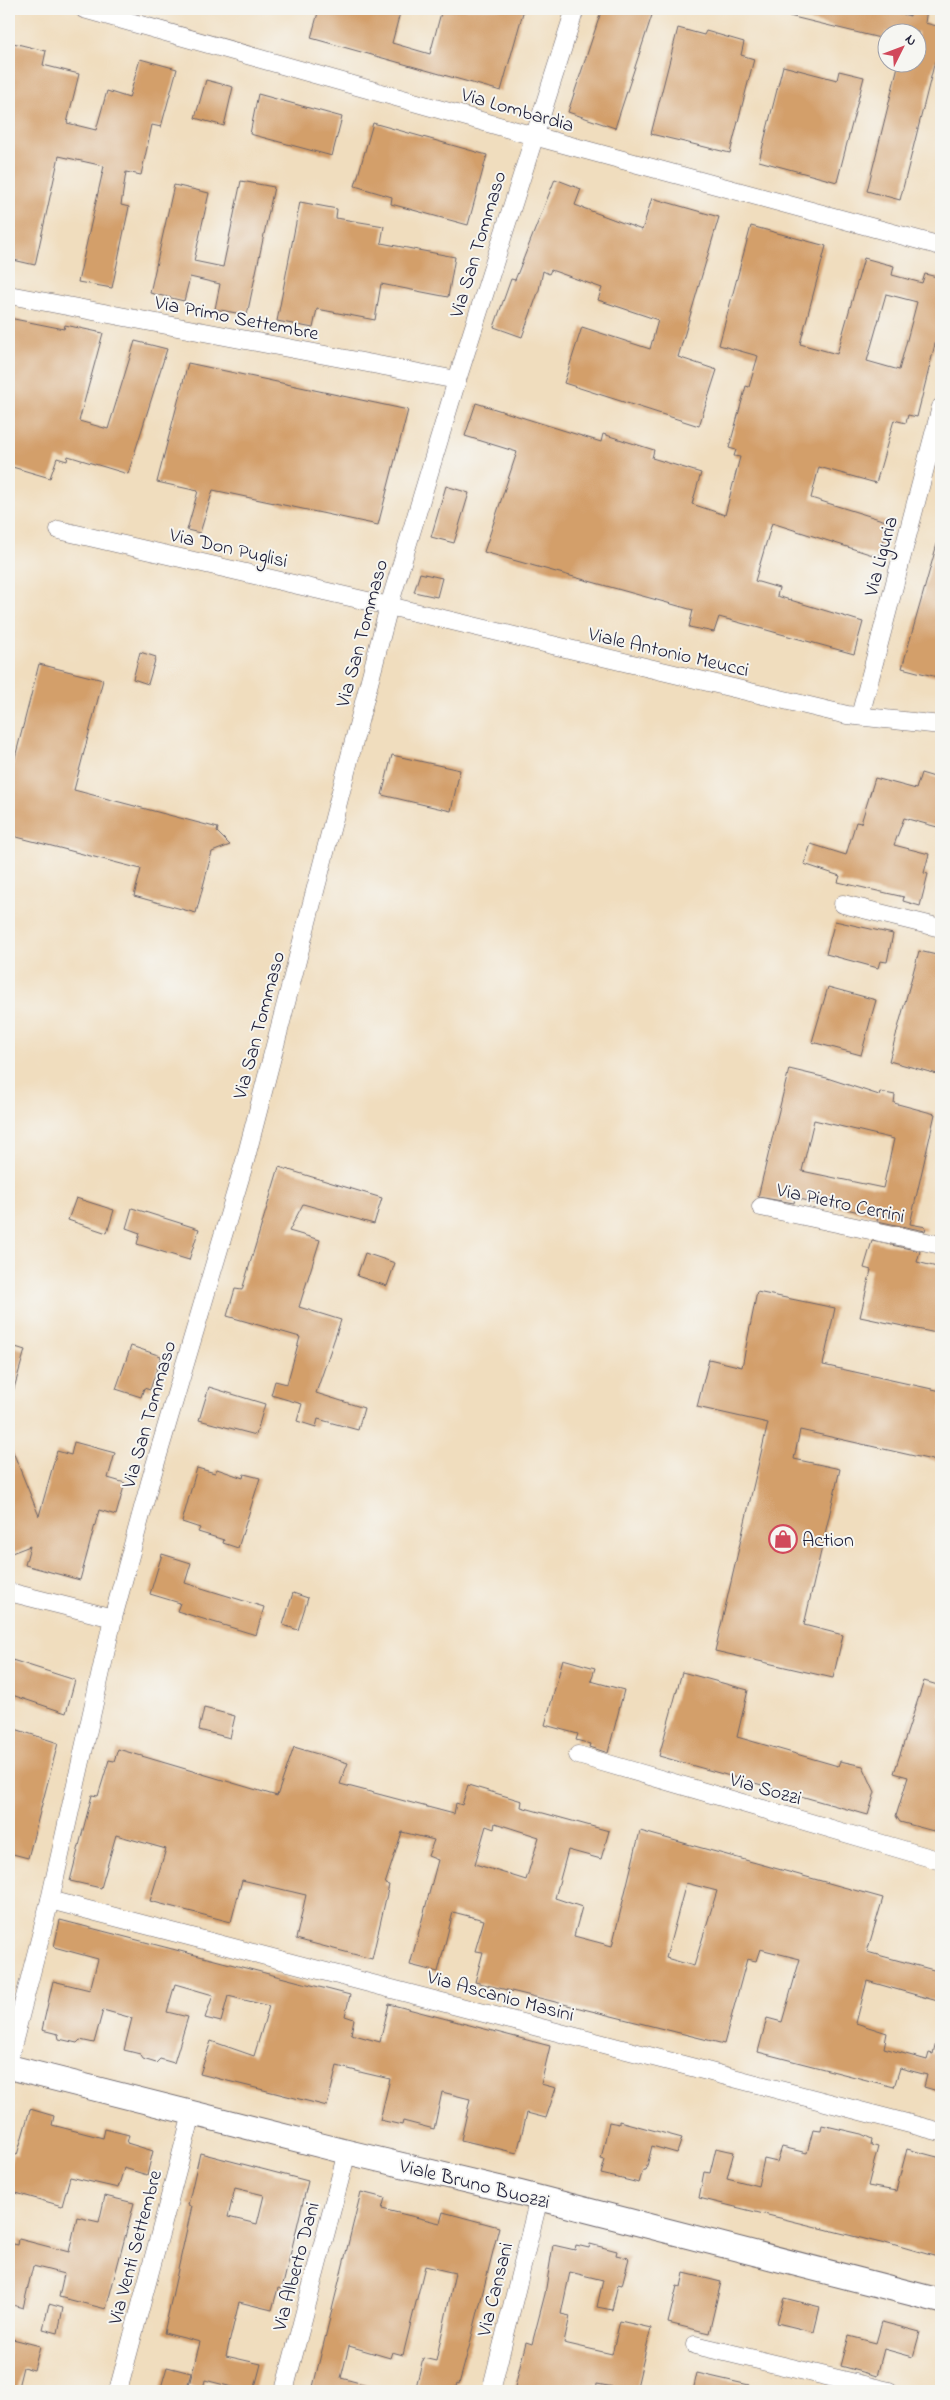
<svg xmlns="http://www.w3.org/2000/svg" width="950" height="2400" font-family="'Indie Flower',sans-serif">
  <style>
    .building { fill: #d39f6b; fill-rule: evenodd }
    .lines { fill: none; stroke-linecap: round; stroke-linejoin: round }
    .minor-casing { stroke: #6a6369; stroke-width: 19 }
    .secondary-casing { stroke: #6a6369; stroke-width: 26 }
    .minor { stroke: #fff; stroke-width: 18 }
    .secondary { stroke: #fff; stroke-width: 24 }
    .labels { text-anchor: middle; stroke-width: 4; stroke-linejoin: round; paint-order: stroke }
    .street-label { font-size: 20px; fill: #22223b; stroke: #f6f6f2 }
    .poi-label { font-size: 20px; fill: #22223b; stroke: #f6f6f2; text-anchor: start }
  </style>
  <rect width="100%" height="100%" fill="#f6f6f2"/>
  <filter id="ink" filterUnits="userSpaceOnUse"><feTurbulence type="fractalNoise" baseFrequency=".02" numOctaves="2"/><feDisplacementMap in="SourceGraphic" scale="10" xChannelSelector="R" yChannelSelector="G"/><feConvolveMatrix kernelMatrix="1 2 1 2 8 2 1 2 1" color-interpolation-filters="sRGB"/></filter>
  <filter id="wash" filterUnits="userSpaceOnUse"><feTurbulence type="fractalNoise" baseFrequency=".0096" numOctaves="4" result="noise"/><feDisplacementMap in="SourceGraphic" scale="20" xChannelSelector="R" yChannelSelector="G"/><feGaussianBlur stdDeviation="1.12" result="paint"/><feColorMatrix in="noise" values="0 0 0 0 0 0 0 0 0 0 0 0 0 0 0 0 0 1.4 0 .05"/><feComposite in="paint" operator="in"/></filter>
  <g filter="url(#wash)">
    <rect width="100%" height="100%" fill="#f0ddbe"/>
    <g id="blocks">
      <g class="building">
        <path d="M319,9H401L392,43L430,54L442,9H524L501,91L311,38Z"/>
        <path d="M602,9H654L615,128L568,112Z"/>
        <path d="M782,9H881L910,16L911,9H927L925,23L941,27V63L935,61L900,200L867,191L899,62H918V32H886L884,39L781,14Z"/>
        <path d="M678,28L704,35L706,31L744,42L741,55L754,59L730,153L651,134Z"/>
        <path d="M9,42L46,51L43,65L79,74L67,123L96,130L107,91L129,98L140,59L177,69L161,127L152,125L141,175L126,172L121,205L129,207L112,288L78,282L104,166L59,156L35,265L9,259Z"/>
        <path d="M783,66L837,80L839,71L864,77L837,182L759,161Z"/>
        <path d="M206,80L233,87L224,126L195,118Z"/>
        <path d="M258,94L342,117L332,156L250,134Z"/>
        <path d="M373,123L487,155L468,225L391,204L392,197L355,186Z"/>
        <path d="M555,179L581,189L575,205L642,230L652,198L719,217L678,357L717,370L699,426L564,383L582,327L650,349L658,320L598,300L602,288L551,270L549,274L543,271L539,290L522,337L494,327L511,279L515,280Z"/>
        <path d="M241,181L274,187L247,315L215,309L220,284L190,277L184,301L150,293L174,185L209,193L194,261L223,267Z"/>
        <path d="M300,202L337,209L336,218L384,226L381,243L455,257L448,297L381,284L375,320L317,309L313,328L277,321Z"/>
        <path d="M751,226L826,246L800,344L837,354L864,258L894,266L892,275L922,283L925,274L941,278V320L917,417L908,415L906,423L894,420L876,483L819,467L811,498L889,522L879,557L772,523L755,581L779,588L777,596L863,622L854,654L719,617L714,632L689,627L693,610L484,552L517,452L465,436L476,403L601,442L603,434L654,450L652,458L701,473L692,504L725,515L740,457L734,456L736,450L729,448L746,386L749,387L758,356L719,345ZM886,294L917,302L899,370L867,361Z"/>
        <path d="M9,318L64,329L65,325L103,333L79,421L108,429L135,341L167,349L128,474L68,456L67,461L57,458L50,478L9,466Z"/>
        <path d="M188,363L408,410L378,525L213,490L200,533L187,530L198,491L157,482Z"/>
        <path d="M446,486L469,493L454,543L431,537Z"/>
        <path d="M937,544L941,545V678L902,668Z"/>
        <path d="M420,573L442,578L437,597L414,592Z"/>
        <path d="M140,652L156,657L148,684L133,679Z"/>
        <path d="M39,664L103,680L74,790L218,828L217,832L230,845L212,852L196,913L134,896L141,869L9,835V781Z"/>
        <path d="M392,755L460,770L451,811L382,795Z"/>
        <path d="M921,773L941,779V828L904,818L894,845L929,854L924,873L928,874L920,906L903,901L904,897L838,882L840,876L804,864L811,844L846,855L856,822L861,823L875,778L916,789Z"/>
        <path d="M835,921L893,934L887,962L880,961L878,968L826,954Z"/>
        <path d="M919,951L941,956V1075L889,1061Z"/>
        <path d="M828,987L876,1000L861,1055L812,1042Z"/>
        <path d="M789,1069L827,1078L879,1095L880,1092L895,1095L894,1103L935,1114L910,1224L926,1227L925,1231L877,1221L878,1216L795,1198L794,1203L758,1197ZM814,1120L894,1139L883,1188L802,1171Z"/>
        <path d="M279,1167L382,1198L374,1224L303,1204L289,1231L320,1240L299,1307L341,1320L316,1393L364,1408L358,1430L318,1419L316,1427L297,1421L302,1404L271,1395L275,1381L287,1384L300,1337L227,1316L235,1289L242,1290Z"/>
        <path d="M76,1198L114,1210L107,1233L68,1220Z"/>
        <path d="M132,1208L199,1229L189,1260L137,1244L140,1233L126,1228Z"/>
        <path d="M872,1241L920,1251L917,1262L941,1268V1334L860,1317L871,1270L864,1268Z"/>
        <path d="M365,1253L395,1263L387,1286L357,1276Z"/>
        <path d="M757,1292L835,1308L823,1365L941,1391V1462L800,1430L794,1459L840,1469L804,1625L843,1635L833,1678L715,1651L768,1423L697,1407L709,1359L742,1367Z"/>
        <path d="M9,1345L25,1350L13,1392H9Z"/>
        <path d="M131,1346L161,1356L150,1390L144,1388L141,1397L116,1389Z"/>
        <path d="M209,1387L265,1404L256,1435L199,1420Z"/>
        <path d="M9,1442L39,1516L57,1451L71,1455L74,1442L115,1453L108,1478L125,1483L116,1515L99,1510L80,1580L25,1565L30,1546L9,1554Z"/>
        <path d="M197,1468L215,1473L217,1469L243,1478L244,1474L260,1478L238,1548L223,1543L224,1540L198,1532L200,1528L182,1522Z"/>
        <path d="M162,1554L191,1563L185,1583L264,1607L256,1635L177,1611L180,1603L150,1594Z"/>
        <path d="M293,1593L308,1598L298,1630L283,1625Z"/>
        <path d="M9,1659L75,1680L66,1713L9,1694Z"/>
        <path d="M563,1659L595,1668L591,1681L624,1690L608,1753L590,1747L591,1744L576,1740L578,1734L545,1725Z"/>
        <path d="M682,1672L748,1690L737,1737L838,1766L840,1761L863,1766L875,1792L868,1815L659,1756Z"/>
        <path d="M924,1681L941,1686V1833L900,1822L896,1816L908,1777L894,1773Z"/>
        <path d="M204,1708L235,1716L230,1738L199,1730Z"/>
        <path d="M9,1727L58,1743L28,1858L9,1853Z"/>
        <path d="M294,1747L348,1763L340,1784L454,1814L456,1803L462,1805L468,1785L522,1801L521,1807L609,1831L601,1859L568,1850L555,1898L582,1907L574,1936L612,1946L640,1831L883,1898L867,1952L941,1972V2002L867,1981L856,2023L887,2033L884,2048L927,2060L929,2053L933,2054L936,2041L941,2042V2092L924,2087L927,2075L900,2068L894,2087L758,2052L767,2018L782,2022L800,1959L760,1949L756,1961L747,1959L724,2044L475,1982L483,1952L475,1951L484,1920L453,1912L438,1972L410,1965L438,1860L428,1856L434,1840L402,1832L385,1884L389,1885L372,1959L296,1939L306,1895L242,1880L231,1922L150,1901L166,1849L116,1835L101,1888L70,1881L92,1795L98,1796L109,1760L114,1761L118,1749L277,1796ZM495,1823L539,1837L526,1880L475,1864L486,1826L494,1829ZM686,1883L717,1891L694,1966L666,1958Z"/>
        <path d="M60,1920L350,1995L345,2016L354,2019L351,2034L380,2042L389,2004L550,2046L541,2084L556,2088L546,2118L527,2113L517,2153L461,2140L470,2099L442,2092L434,2129L403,2121L402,2125L380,2120L390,2079L364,2073L337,2066L327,2106L200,2074L211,2041L254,2056L269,2006L228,1996L221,2022L205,2018L213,1995L175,1984L167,2012L188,2017L174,2063L160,2059L156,2063L143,2059L140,2054L124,2050L132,2018L103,2010L94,2043L80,2040L77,2043L59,2039L58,2034L42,2030L53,1981L90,1990L98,1959L54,1947Z"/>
        <path d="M30,2109L54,2116L52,2125L103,2138L105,2129L129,2135L127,2143L153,2151L147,2175L124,2168L118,2188L70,2177L62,2206L9,2191V2168L13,2154L17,2155Z"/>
        <path d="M619,2121L682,2138L677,2153L652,2146L646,2170H643L639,2183L601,2174L605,2160L601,2159L609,2122L619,2124Z"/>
        <path d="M822,2125L861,2134L872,2139L871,2145L878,2147L868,2186L896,2191L907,2149L941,2158V2258L885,2242V2244L699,2198L704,2172L710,2173L716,2148L734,2152L727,2178L758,2186L764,2159L777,2162L782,2147L807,2153L813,2130L821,2131Z"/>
        <path d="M200,2153L308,2181L282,2289L278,2288L272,2310L239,2302L226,2356L261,2364L254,2391H235L236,2388L205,2380L203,2389L189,2385L200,2342L164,2333L192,2206L188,2205ZM235,2188L264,2195L257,2224L228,2217Z"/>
        <path d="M361,2192L385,2198L382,2209L440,2223L443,2212L499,2227L470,2344L459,2384L457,2383L455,2391H415L423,2358L436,2361L455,2273L425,2266L403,2355L392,2352L390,2358L349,2346L341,2378L371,2386L370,2391H312Z"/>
        <path d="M105,2196L134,2203L106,2309L59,2297L64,2274L33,2266L23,2308L9,2304V2243L18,2245L19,2239L69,2252L77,2217L99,2222Z"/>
        <path d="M590,2244L617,2251L616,2255L629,2258L622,2285L618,2284L612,2310L597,2307L603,2280L570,2272L561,2314L570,2316L564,2343L612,2354L620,2321L651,2328L636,2391L597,2384L596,2391H514L526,2342L532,2344L545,2294L553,2245L575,2250L576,2245L589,2248Z"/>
        <path d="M684,2273L721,2282L709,2333L668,2323L677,2286L681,2287Z"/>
        <path d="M784,2298L820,2307L814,2332L777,2323Z"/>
        <path d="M49,2304L63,2308L58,2333L43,2329Z"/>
        <path d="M882,2322L920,2332L913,2357L884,2349L877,2376L841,2366L849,2336L876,2343Z"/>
        <path d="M9,2338L40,2346L34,2370L23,2367L17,2391H9Z"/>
        <path d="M167,2367L191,2373L186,2391H160Z"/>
        <path d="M697,2373L749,2385V2391H693Z"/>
      </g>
    </g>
  </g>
  <g filter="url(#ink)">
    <use href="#blocks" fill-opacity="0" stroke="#6a6369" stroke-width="1"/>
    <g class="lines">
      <defs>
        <g id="minor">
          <path d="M84,9L534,136L941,246"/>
          <path d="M9,295L457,380"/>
          <path d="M59,530L389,606L847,715L941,725"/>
          <path d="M860,716L941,407"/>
          <path d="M843,904L941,928"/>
          <path d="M761,1207L941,1245"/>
          <path d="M9,1592L113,1618"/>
          <path d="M578,1755L941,1861"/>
          <path d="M50,1900L941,2132"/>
          <path d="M9,2059L50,1900L113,1618L150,1482L245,1161L389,606L457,380L575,9"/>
          <path d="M695,2345L889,2391"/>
          <path d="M118,2391L192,2114"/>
          <path d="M284,2391L347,2152"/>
          <path d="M491,2391L539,2198"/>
        </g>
        <path id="secondary" d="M9,2067L347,2152L520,2193L941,2301"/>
      </defs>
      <use href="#minor" class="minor-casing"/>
      <use href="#secondary" class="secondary-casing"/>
      <use href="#minor" class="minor"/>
      <use href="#secondary" class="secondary"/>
    </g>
  </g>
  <defs>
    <symbol id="shop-ring" viewBox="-11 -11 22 22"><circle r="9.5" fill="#f6f6f2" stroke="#d1495b" stroke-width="1.5"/><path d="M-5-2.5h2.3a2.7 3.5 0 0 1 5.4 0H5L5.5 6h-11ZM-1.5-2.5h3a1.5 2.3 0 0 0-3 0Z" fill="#d1495b"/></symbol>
  </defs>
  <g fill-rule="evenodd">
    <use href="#shop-ring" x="767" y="1523" width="32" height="32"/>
  </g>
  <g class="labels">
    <g class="street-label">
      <text transform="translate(518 109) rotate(16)" y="7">Via Lombardia</text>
      <text transform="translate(477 244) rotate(-73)" y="7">Via San Tommaso</text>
      <text transform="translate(237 317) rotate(11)" y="7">Via Primo Settembre</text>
      <text transform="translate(229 547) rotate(13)" y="7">Via Don Puglisi</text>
      <text transform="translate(880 556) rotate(-75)" y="7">Via Liguria</text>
      <text transform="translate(361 633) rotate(-75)" y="7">Via San Tommaso</text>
      <text transform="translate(669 651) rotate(13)" y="7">Viale Antonio Meucci</text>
      <text transform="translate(258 1025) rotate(-75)" y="7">Via San Tommaso</text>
      <text transform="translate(841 1202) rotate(12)" y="7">Via Pietro Cerrini</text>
      <text transform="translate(148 1414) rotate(-74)" y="7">Via San Tommaso</text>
      <text transform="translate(766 1788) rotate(16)" y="7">Via Sozzi</text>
      <text transform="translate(501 1995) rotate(15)" y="7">Via Ascanio Masini</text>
      <text transform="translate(475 2183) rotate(14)" y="7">Viale Bruno Buozzi</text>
      <text transform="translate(134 2247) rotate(-75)" y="7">Via Venti Settembre</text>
      <text transform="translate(295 2266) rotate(-75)" y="7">Via Alberto Dani</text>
      <text transform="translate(494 2289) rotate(-76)" y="7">Via Cansani</text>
    </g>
    <g class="poi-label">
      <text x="802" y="1546">Action</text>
    </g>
  </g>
  <rect width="950" height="2400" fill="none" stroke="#f6f6f2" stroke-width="30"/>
  <g transform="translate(902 48) rotate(48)"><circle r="24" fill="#f6f6f2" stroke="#a1a1a9"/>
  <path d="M0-4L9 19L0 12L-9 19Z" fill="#d1495b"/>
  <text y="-8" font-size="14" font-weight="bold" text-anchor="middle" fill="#22223b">N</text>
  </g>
</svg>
